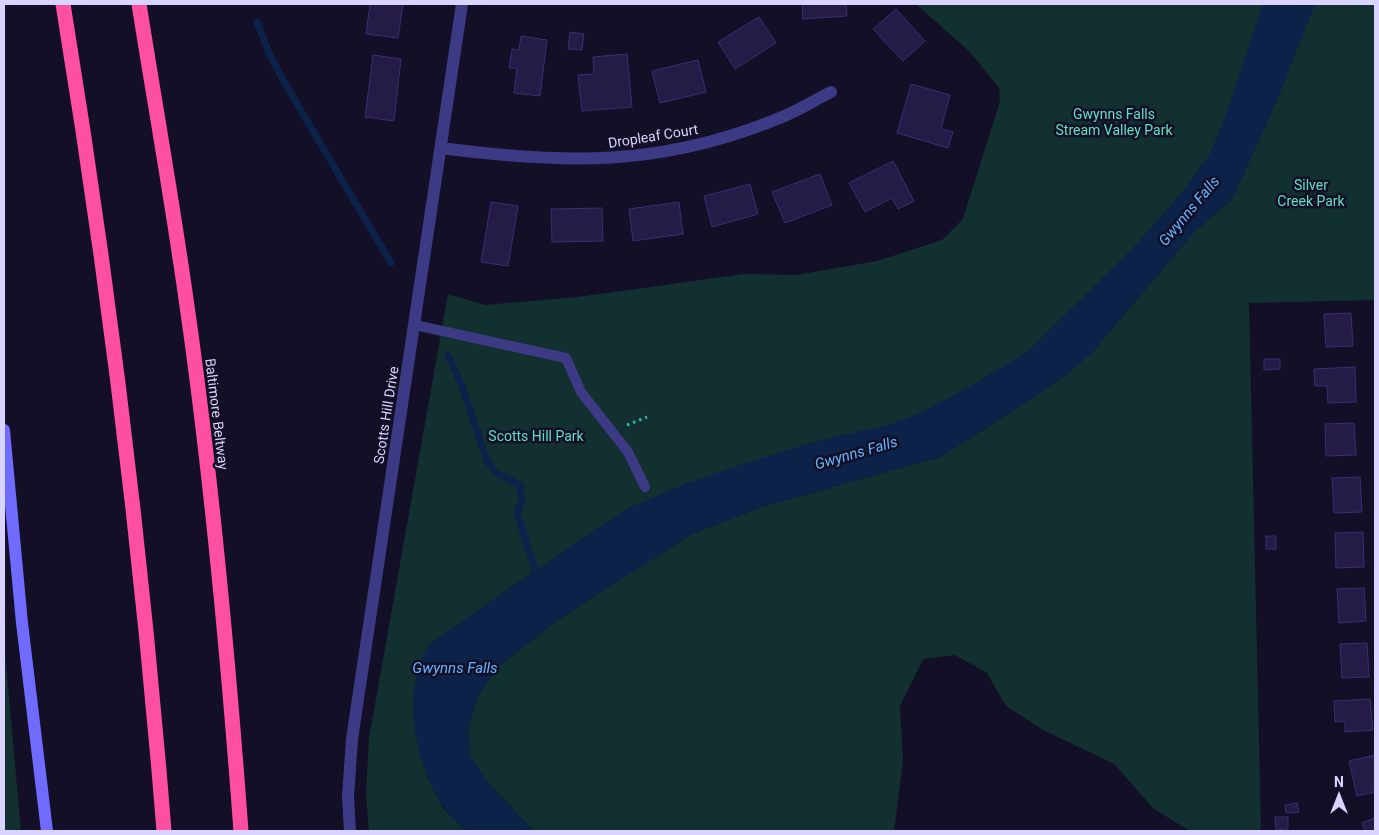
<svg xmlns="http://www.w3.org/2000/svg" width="1379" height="835" font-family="Roboto,sans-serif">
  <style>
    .green { fill: #12302f }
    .water { fill: #0c2248 }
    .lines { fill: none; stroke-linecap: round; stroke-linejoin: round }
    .stream { stroke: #0c2248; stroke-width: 7 }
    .building { fill: #241b47; stroke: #3b2d73 }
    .path { stroke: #2fb8b0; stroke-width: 3; stroke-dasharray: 2.5 4; stroke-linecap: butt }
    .service { stroke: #3d3a85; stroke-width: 10 }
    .minor { stroke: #3d3a85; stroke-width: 12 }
    .secondary { stroke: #6f6bff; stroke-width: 12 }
    .motorway { stroke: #ff4fa3; stroke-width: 15 }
    .labels { text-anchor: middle; stroke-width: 5; stroke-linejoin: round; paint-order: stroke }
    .park-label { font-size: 14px; fill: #5fe0c0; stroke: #130f26 }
    .street-label { font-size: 14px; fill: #d9d4ff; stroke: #130f26 }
    .water-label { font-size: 15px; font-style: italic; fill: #62b6ff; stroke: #130f26 }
  </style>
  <rect width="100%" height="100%" fill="#130f26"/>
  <g class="green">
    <path d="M916,4H1375V300L1249,303L1261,831H1190L1154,809L1114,764L1043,730L1006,706L987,673L955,655L923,659L900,706L903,761L894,831H534L490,785L470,756L468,729L477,699L496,668L562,617L690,535L761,507L940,457L1033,398L1071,371L1095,349L1193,233L1233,198V157L971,406L651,499L629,508L581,539L428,645L417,674L414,714L428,778L443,808L466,831H369L366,794L369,738L448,294L485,305L578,297L744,274L796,275L877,261L942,240L963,219L1000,101L999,88L970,52Z"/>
    <path d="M4,642L21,831H4Z"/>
  </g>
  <path class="water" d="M1263,4H1315L1278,98L1233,198L1193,233L1095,349L1071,371L1033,398L940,457L761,507L690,535L562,617L496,668L477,699L468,729L470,756L490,785L534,831H466C459,823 448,816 443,806C419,770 407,716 417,674C419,664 424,654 428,645L581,539L629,508L687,483L748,462L814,442L891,424L920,413L967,388L1027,352L1133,248L1183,191L1210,154L1227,112Z"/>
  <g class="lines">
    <g class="stream">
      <path d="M257,22L269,53L283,80L391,263"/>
      <path d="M448,355L463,389L487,461L496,473L520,485L522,501L517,512L537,577"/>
    </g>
  </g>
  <g class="building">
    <path d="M370,4H403L398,38L366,34Z"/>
    <path d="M802,4H846L847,16L803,19Z"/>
    <path d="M896,9L925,41L903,61L873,29Z"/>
    <path d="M759,17L776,43L735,69L718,42Z"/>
    <path d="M570,32L584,34L582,50L568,49Z"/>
    <path d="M521,36L547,40L540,96L514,93L517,68H509L512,49L519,50Z"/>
    <path d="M627,54L632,107L582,111L578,75L594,74L593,57Z"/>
    <path d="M373,55L401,59L394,121L365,117Z"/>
    <path d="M698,60L706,92L660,103L652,71Z"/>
    <path d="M911,84L950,95L941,129L953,132L948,148L897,133Z"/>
    <path d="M893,161L914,201L898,209L892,198L865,212L849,183Z"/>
    <path d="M820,174L832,205L785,223L772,192Z"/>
    <path d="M750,184L758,214L712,227L704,196Z"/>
    <path d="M491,202L518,206L508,266L481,262Z"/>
    <path d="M679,202L683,234L633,241L629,209Z"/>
    <path d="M602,208L603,241L552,242L551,209Z"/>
    <path d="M1351,313L1353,346L1326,347L1324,314Z"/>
    <path d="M1264,359H1280V369L1264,370Z"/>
    <path d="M1355,367L1356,402L1328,403L1327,386H1315L1314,369Z"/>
    <path d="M1354,423L1356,455L1326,456L1325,424Z"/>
    <path d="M1360,477L1362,512L1334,513L1332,478Z"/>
    <path d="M1363,532L1364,567L1336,568L1335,533Z"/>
    <rect x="1266" y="536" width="10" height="13"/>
    <path d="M1364,588L1366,621L1339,623L1337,589Z"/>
    <path d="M1367,643L1369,677L1342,678L1340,644Z"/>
    <path d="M1370,699L1373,730L1345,732V721L1335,722L1334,701Z"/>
    <path d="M1375,755V792L1357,796L1349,761Z"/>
    <path d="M1297,803L1299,812L1286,813L1285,805Z"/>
    <path d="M1275,817H1288V829L1276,830Z"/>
    <path d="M1375,818V831H1365L1362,823Z"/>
  </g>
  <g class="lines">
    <path class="path" d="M627,425L647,417"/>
    <path class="service" d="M415,325L566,358L581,392L628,452L645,487"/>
    <g class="minor">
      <path d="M441,148C563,164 660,167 777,119C796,112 813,101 831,92"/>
      <path d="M350,831L348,797L352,739L462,4"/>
    </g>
    <path class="secondary" d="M4,430L22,623L47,831"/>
    <g class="motorway">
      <path d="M63,4C108,278 142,554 164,831"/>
      <path d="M139,4C155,105 173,205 187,306C212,480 228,656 241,831"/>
    </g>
  </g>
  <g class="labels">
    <g class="park-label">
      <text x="1114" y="119">Gwynns Falls<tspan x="1114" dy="16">Stream Valley Park</tspan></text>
      <text x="1311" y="190">Silver<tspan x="1311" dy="16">Creek Park</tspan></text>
      <text x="536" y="441">Scotts Hill Park</text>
    </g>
    <g class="street-label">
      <text transform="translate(653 136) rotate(-9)" y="5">Dropleaf Court</text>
      <text transform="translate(217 414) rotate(83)" y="5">Baltimore Beltway</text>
      <text transform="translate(386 415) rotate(-81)" y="5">Scotts Hill Drive</text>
    </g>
    <g class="water-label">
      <text transform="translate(1189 211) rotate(-50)" y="5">Gwynns Falls</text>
      <text transform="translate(856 453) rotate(-16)" y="5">Gwynns Falls</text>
      <text x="455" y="673">Gwynns Falls</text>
    </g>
  </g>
  <rect width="1379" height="835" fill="none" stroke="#d9d4ff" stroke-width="10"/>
  <g transform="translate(1339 795)" stroke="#130f26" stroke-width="4" paint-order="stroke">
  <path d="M0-4L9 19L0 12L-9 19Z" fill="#d9d4ff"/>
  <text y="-8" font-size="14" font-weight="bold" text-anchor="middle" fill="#d9d4ff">N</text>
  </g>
</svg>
